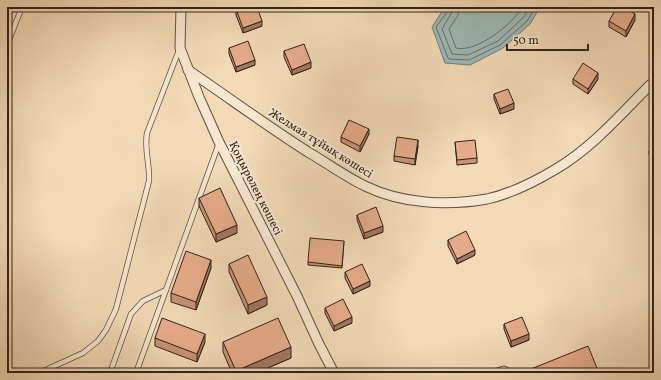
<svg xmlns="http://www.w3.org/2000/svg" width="661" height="380" font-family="Vollkorn,serif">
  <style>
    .water { fill: #9db9b7; stroke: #727d78 }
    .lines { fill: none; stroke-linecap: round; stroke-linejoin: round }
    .shore { stroke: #676e68; stroke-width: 1 }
    .lane-casing { stroke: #615040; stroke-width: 6 }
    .street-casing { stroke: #615040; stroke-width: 11 }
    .lane { stroke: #f7e7d0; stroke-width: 4.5 }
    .street { stroke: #f7e7d0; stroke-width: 9 }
    .wall { fill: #c69376; stroke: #312219 }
    .shaded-wall { fill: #a17860; stroke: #312219 }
    .building { fill: #e6ab89; stroke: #312219 }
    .labels { text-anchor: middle; stroke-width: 4; stroke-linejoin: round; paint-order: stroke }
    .street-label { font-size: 12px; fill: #312219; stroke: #f7e7d0 }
  </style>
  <rect width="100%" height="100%" fill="#f2dab7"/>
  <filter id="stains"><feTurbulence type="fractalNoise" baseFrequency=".005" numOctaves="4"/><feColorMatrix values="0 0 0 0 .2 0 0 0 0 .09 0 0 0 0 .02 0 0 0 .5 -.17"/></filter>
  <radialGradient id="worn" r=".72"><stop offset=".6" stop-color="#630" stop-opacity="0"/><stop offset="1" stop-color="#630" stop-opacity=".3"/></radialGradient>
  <path class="water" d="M445,7H540L530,24L503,48L470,65L445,63L432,27Z"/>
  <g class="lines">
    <g class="shore">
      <path d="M448,7V11L436,27L448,58L449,59L469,60L500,45L527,21L536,7"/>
      <path d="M453,7L452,12L442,29L452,54L468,55L498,41L523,18L530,7"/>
      <path d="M459,7L458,15L449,29L456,48C477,53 512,24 523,7"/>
    </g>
    <defs>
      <g id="lane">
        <path d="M7,45L22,7"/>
        <path d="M39,373L83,353L98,341L106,330L116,309L149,181C150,165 144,149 147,133L179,50"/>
        <path d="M110,373L131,314L143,301L166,290"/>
        <path d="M136,373L219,143"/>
      </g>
      <g id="street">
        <path d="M181,7L180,48L199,97L219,142L297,296L319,344L334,373"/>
        <path d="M188,70C228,97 267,126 308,152C327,163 346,177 365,186C402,204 447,206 487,199C510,194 536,181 556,169C592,148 621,114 650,85L654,83"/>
        <path d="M498,373L504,371"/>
      </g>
    </defs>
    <use href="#lane" class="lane-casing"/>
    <use href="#street" class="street-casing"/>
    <use href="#lane" class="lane"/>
    <use href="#street" class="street"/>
  </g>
  <g class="wall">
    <path d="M236,9L262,26L243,33L236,15Z"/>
    <path d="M635,20L626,37L609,27V21Z"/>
    <path d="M229,48L255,65L236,72L229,54Z"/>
    <path d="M284,51L311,68L292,75L284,57Z"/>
    <path d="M573,79H598L588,94L573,84Z"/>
    <path d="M494,94L514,109L500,114L494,99Z"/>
    <path d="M369,134L360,152L341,142V137Z"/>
    <path d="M455,142L477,158V163L457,165Z"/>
    <path d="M418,146L415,165L394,161V156Z"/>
    <path d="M654,149V166L649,154V151Z"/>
    <path d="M199,198L237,233L216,242L199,206Z"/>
    <path d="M357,215L383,232L364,239L357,220Z"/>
    <path d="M448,240L475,255L457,264L448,246Z"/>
    <path d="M344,241L342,268L308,265V262Z"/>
    <path d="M229,264L267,305L248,314L229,272Z"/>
    <path d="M211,268L196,310L171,302V293Z"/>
    <path d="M345,272L370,286L353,294L345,278Z"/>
    <path d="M325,308L352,323L334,331L325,313Z"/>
    <path d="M504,324L529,340L511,347L504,329Z"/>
    <path d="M155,338L205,342L197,362L155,346Z"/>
    <path d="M223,342L291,358L256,373H232L223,352Z"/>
  </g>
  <g class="shaded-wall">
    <path d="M635,14V20L626,37V31Z"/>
    <path d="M262,21V26L243,33V28Z"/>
    <path d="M255,60V65L236,72V67Z"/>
    <path d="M311,62V68L292,75V70Z"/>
    <path d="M598,73V79L588,94V89Z"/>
    <path d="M514,103V109L500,114V109Z"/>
    <path d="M369,129V134L360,152V146Z"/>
    <path d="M418,140V146L415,165V159Z"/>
    <path d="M237,225V233L216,242V234Z"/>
    <path d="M383,226V232L364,239V233Z"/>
    <path d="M475,250V255L457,264V259Z"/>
    <path d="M211,260V268L196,310V302Z"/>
    <path d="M370,281V286L353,294V289Z"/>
    <path d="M267,297V305L248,314V305Z"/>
    <path d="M352,317V323L334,331V326Z"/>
    <path d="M205,334V342L197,362V354Z"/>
    <path d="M529,334V340L511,347V341Z"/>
    <path d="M291,347V358L256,373H236V371Z"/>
    <path d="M597,368V371L592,373H585Z"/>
  </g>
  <g class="building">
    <path d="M241,7H257L262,21L243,28L236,9Z"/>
    <path d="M617,7H623L635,14L626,31L609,21Z"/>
    <path d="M248,41L255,60L236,67L229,48Z"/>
    <path d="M304,44L311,62L292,70L284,51Z"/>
    <path d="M583,63L598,73L588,89L573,79Z"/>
    <path d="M508,89L514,103L500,109L494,94Z"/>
    <path d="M349,120L369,129L360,146L341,137Z"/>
    <path d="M397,137L418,140L415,159L394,156Z"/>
    <path d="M475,140L477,158L457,160L455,142Z"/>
    <path d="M654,149V163L649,151Z"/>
    <path d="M220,188L237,225L216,234L199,198Z"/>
    <path d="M376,207L383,226L364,233L357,215Z"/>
    <path d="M466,231L475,250L457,259L448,240Z"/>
    <path d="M310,238L344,241L342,266L308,262Z"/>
    <path d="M186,251L211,260L196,302L171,293Z"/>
    <path d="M248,255L267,297L248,305L229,264Z"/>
    <path d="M362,264L370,281L353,289L345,272Z"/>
    <path d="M343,299L352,317L334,326L325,308Z"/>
    <path d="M522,317L529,334L511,341L504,324Z"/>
    <path d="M162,318L205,334L197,354L155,338Z"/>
    <path d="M278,318L291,347L236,371L223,342Z"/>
    <path d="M588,346L597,368L585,373H521Z"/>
  </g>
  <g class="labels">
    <g class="street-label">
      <text transform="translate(321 143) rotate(32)" y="4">Желмая тұйық көшесі</text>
      <text transform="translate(256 188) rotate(63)" y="4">Қоңырөлең көшесі</text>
    </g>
  </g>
  <rect width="661" height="380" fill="none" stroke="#f2dab7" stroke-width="24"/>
  <rect x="8" y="8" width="645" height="364" fill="none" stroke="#312219" stroke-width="2"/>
  <rect x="12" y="12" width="637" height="356" fill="none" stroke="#312219"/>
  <path d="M507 44v6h81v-6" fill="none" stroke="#312219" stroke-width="2"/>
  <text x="513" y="44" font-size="12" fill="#312219" stroke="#f7e7d0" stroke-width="3" paint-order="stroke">50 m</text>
  <rect width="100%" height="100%" filter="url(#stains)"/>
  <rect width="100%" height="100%" fill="url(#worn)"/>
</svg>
